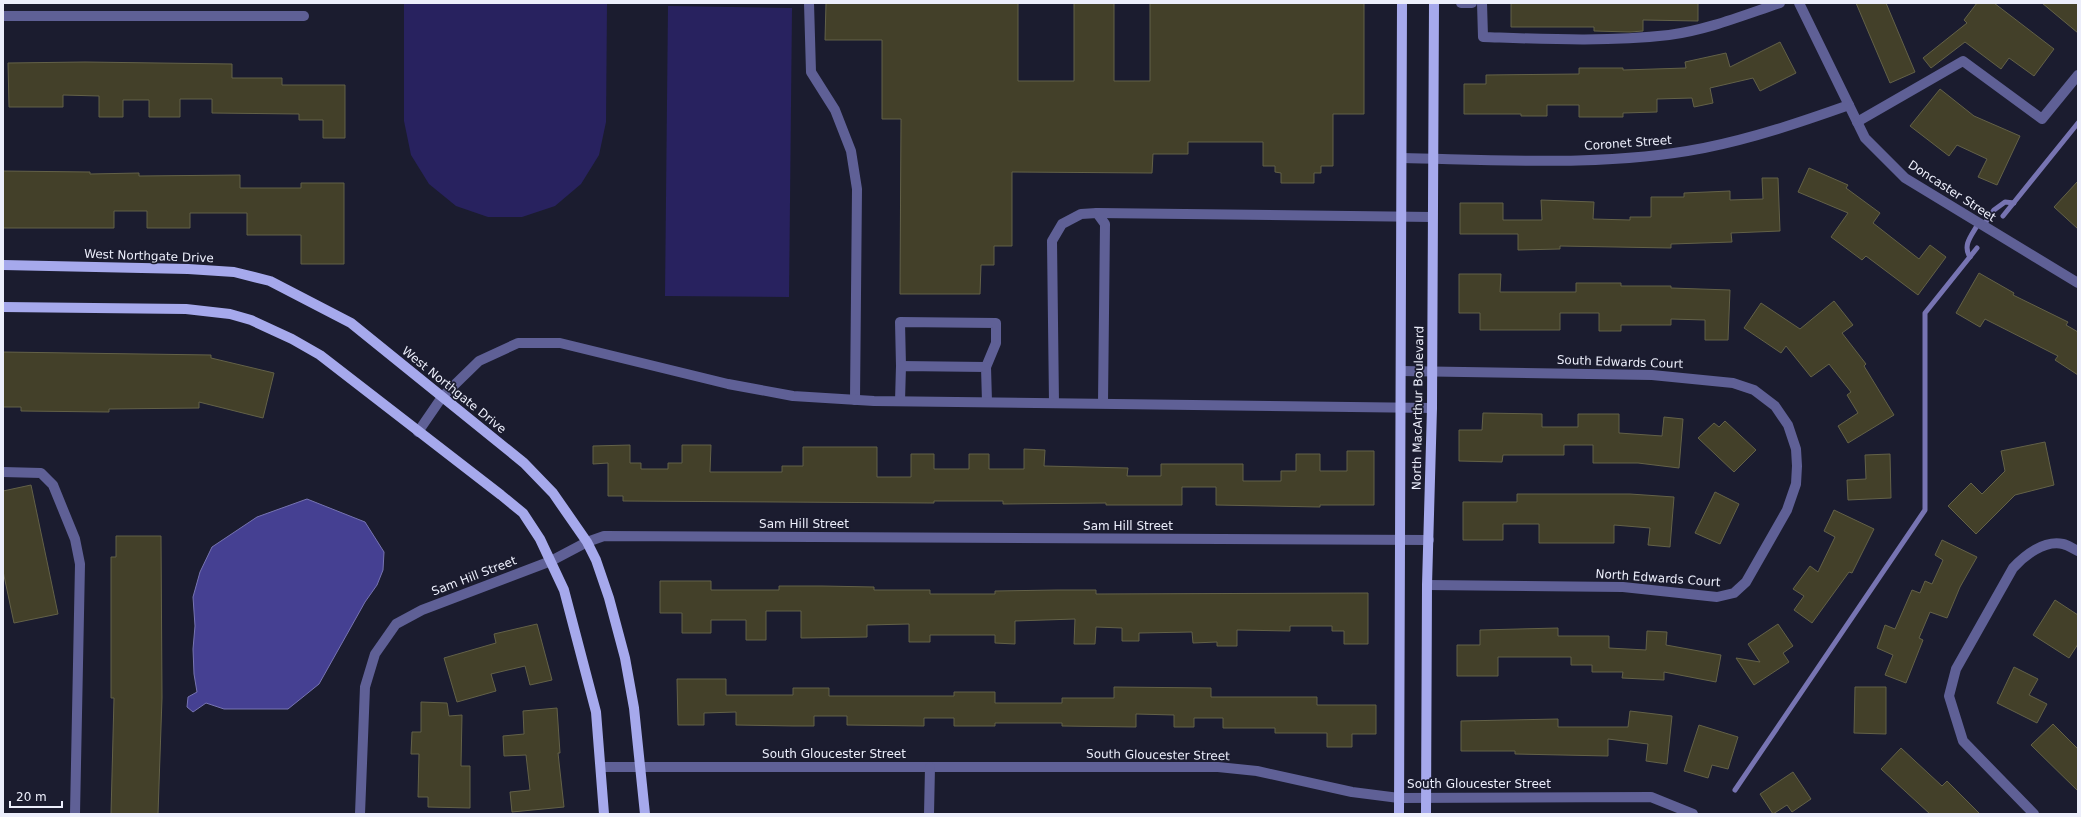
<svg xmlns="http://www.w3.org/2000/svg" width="2081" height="817" font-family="'DejaVu Sans',sans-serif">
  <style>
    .green { fill: #28225f }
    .water { fill: #454092; stroke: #7774b2 }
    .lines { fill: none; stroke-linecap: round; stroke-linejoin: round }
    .stream { stroke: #7774b2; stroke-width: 5 }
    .building { fill: #434029; stroke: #636148 }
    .minor { stroke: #5f6096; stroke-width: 10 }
    .major { stroke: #a6a9ec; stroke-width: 10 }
    .labels { text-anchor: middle; stroke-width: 3.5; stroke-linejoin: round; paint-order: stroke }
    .street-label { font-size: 12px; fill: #eceefb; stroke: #1b1c2f }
  </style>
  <rect width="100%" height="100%" fill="#1b1c2f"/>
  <g class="green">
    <path d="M404,3H607L606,122L599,155L581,184L555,206L522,217H488L456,206L429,184L411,155L404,121Z"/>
    <path d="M668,6L792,8L789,297L665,296Z"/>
  </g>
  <path class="water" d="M307,499L365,522L384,552L383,570L377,585L365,602L319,684L288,709H224L206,703L193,712L187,707L188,697L197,692L194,674L193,649L195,626L193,597L200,572L212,547L257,517Z"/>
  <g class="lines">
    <g class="stream">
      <path d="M2003,216L2078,123"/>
      <path d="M1983,226L1994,210L2005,202L2014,203"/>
      <path d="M1970,257C1962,245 1972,235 1978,224"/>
      <path d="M1735,790L1925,510V313L1977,248"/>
    </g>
  </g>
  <g class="building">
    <path d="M826,3H1018V81H1074V3H1114V81H1150V3H1364V114H1333V166H1321V173H1314V183H1281V173L1275,172V166H1263V142H1188V154H1153L1152,173L1012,172V246H994V265H981L980,294H900L901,119H882V40H825Z"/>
    <path d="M1511,3H1698V21L1643,20V31L1630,32L1594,31V27H1511Z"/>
    <path d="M1856,3H1886L1915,72L1890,83Z"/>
    <path d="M1977,3H1994L2054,49L2034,76L2009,58L2001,69L1965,42L1931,68L1923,58L1967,23L1964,20Z"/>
    <path d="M2042,3H2078V33Z"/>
    <path d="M1780,42L1796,73L1760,91L1753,78L1710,88L1713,103L1694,107L1692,98L1657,99V112L1623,113V117H1579V105H1547V116H1521V114H1464V84H1486V75L1579,74V68H1623V70L1686,68L1685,62L1726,53L1730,67Z"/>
    <path d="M85,62L232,64V78H282V85H345V138H323V120H299V114L212,113V99H180V117H149V100H123V117H99V96L63,95V107H9L8,63Z"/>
    <path d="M1940,89L1974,116L2020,136L1997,185L1978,177L1987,159L1957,145L1949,156L1910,126Z"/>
    <path d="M1809,168L1848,185L1846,188L1880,213L1873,223L1919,259L1930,245L1946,257L1918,295L1866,256L1862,260L1831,237L1848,213L1798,192Z"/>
    <path d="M3,171L90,172V174L139,173V176L240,175V188H301V183H344V264H301V235H247V213H190V228H147V211H114V228H3Z"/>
    <path d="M1762,178H1778L1780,231L1731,233L1732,242L1671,244V248L1560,246V249L1518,250V234H1460V203H1503V220H1542L1541,200L1594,202L1593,219L1630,220V217H1651V197H1684V193L1730,191V200L1763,199Z"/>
    <path d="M2078,181V229L2054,207Z"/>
    <path d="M1979,273L2014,293L2013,295L2068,322L2066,325L2078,332V375L2055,360L2058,356L1985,319L1980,327L1956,313Z"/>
    <path d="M1459,274H1501L1500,292H1576V283H1621V286H1671V288L1730,290L1728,340H1705V320L1671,319V325H1621V331H1599V313H1560V330H1480V313H1459Z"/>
    <path d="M1834,301L1853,325L1842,333L1866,364L1864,366L1894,415L1848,443L1838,426L1858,413L1847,395L1851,392L1829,364L1811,377L1786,346L1781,353L1744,328L1761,303L1800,329Z"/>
    <path d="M3,352L211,355V358L274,373L263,418L199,402V408L109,409V412L21,411V407H3Z"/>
    <path d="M1483,413L1542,414V427H1578V414H1619V433L1662,436L1664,417L1683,419L1679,468L1638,463H1593V445H1564V455H1503L1502,462L1459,461V430H1482Z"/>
    <path d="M1725,421L1756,450L1734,472L1698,438L1714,423L1719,427Z"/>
    <path d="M2045,442L2054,485L2015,495L1976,534L1948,506L1971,483L1982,494L2005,471L2001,451Z"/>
    <path d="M630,445V463H641V469H668V463H682V445H711L710,472H782V466H803V447H877V477H911V454H934V469H969V454H989V469H1024V449L1045,450L1044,466L1128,468L1127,476H1161V464H1243V481H1281V471H1296V454H1320V471H1347V451H1374V505H1320V507L1216,505V487H1182V505H1106V503L1003,504V501H934V503L623,501V496H608V463L593,464V446Z"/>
    <path d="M1890,454L1891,498L1848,500L1847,480L1866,479L1865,455Z"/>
    <path d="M31,485L58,614L14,623L3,571V491Z"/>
    <path d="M1715,492L1739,504L1720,544L1695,533Z"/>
    <path d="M1517,494H1630L1674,497L1670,547L1648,545L1650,528L1614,525V543H1539V524H1503V540H1463V502H1517Z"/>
    <path d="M1834,510L1874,529L1852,573L1849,572L1812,623L1794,610L1804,596L1793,589L1810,566L1818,572L1835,537L1824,531Z"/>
    <path d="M116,536H161L162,698L158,814H111L114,698H111V557H116Z"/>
    <path d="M1942,540L1977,557L1960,587L1947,618L1930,612L1919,638L1923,640L1906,683L1885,675L1893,655L1877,648L1885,625L1895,629L1912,590L1920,593L1925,581L1932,584L1943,560L1935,555Z"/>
    <path d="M660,581H711V590H779V586H822L874,587V590H930V594H995V591L1057,590H1096V594L1368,593V644H1344V631H1332V626H1290V631L1237,630V646H1217V642L1193,643L1192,632L1139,633V641H1122V628L1096,627L1095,644H1074L1075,619L1015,621V644L995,643V635H930V642H909V624L867,625V637L801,638V611H766V640H746V620H711V633H682V613H660Z"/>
    <path d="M2055,600L2078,615V644L2069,658L2033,635Z"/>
    <path d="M537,624L552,680L530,685L525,666L491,674L496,691L457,702L444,658L496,643L494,634Z"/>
    <path d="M1778,624L1793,646L1783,653L1789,662L1754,685L1736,658L1760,662L1748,644Z"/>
    <path d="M1558,628V636H1609V648L1646,650L1647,631L1667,632L1666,645L1721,655L1716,682L1664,672V680L1622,678L1623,672H1592V665H1571V657H1498V676H1457V645H1480V630Z"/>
    <path d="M2014,667L2038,679L2029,695L2047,704L2037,723L1997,703Z"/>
    <path d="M677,679H726V695H793V688H829V696H954V692H995V703H1062V698H1114V687L1211,688V697H1317V705H1376V734H1352V747H1327V733H1275V728H1223V718H1194V727H1174V715L1136,714V727L1062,726V723H995V726H954V718H924V726L847,725V716H814V726H793L736,725V712L704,713V725H678Z"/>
    <path d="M1855,687H1886V734L1854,733Z"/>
    <path d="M421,702L447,703L449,716L462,715L461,766H470V808L428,807V797H418L419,754H411L412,732H421Z"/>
    <path d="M557,708L560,753H558L564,807L512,812L510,792L530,790L526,755L504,756L503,736L524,734L523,711Z"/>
    <path d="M1630,711L1672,716L1667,764L1646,761L1648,744L1608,739V756L1515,754V751H1461V721L1558,719V727H1628Z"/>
    <path d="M2053,724L2078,749V791L2031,745Z"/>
    <path d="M1699,725L1738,737L1728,769L1712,765L1708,778L1684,771Z"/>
    <path d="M1901,748L1942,786L1947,781L1980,814H1930L1881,769Z"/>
    <path d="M1793,772L1811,799L1792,812L1787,805L1773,814L1760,794Z"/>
  </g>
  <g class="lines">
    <g class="minor">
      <path d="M809,3L811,72L835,110L851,151L857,189L855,400"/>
      <path d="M1461,3H1472"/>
      <path d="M1482,3L1483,37C1545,39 1607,42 1669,35C1707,30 1744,15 1780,3"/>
      <path d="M1799,3L1865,138L1905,178L2078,283"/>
      <path d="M3,16H304"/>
      <path d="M1857,122L1963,61L2042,119L2078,75"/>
      <path d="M1402,158C1502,160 1606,167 1704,148C1754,138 1801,122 1849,105"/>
      <path d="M1097,213L1432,217"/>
      <path d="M901,366L900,322L996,323V343L986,367"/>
      <path d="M1401,371L1652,375L1733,383L1754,390L1775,406L1788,425L1796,449L1797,466L1796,484L1787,510L1746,582L1734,593L1717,597L1623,587L1427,585"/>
      <path d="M900,401L901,366L986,367L987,402"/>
      <path d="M1054,403L1052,241L1062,224L1081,214L1097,213L1105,224L1103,403"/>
      <path d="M418,432L442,397L479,361L518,343H560L728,384L793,396L874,401L1432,408"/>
      <path d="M3,472L41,473L53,485L75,539L80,564L75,814"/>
      <path d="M601,767H1218L1257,771L1352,792L1399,798L1651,797L1693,814"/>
      <path d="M360,814L365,687L375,654L396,624L422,610L551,561L587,542L604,536L1429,540"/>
      <path d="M929,814L930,767"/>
      <path d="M2034,814L1963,741L1949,696L1956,669L2013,568C2025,555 2044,540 2063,544C2068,545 2073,549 2078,551"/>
    </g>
    <g class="major">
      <path d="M3,265L188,269L234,272L270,281L351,323L524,463L553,493L587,542L596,560L609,598L625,658L634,708L645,814"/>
      <path d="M3,307L186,309L230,314L251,320L292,339L320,355L501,495L523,513L540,539L564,590L596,712L604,814"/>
      <path d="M1399,814L1402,3"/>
      <path d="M1426,814L1427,585L1432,408L1434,3"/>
    </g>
  </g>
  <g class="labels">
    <g class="street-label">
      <text transform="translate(1628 143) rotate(-4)" y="4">Coronet Street</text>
      <text transform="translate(1952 191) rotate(33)" y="4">Doncaster Street</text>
      <text transform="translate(149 256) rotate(2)" y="4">West Northgate Drive</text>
      <text transform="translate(1620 362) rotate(2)" y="4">South Edwards Court</text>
      <text transform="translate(454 390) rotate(39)" y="4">West Northgate Drive</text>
      <text transform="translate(1418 408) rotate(-89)" y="4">North MacArthur Boulevard</text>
      <text x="804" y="528">Sam Hill Street</text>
      <text x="1128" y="530">Sam Hill Street</text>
      <text transform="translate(474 576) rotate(-21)" y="4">Sam Hill Street</text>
      <text transform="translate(1658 578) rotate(4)" y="4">North Edwards Court</text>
      <text x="834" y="758">South Gloucester Street</text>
      <text transform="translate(1158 755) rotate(1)" y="4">South Gloucester Street</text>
      <text x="1479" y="788">South Gloucester Street</text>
    </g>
  </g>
  <rect width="2081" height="817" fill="none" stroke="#eceefb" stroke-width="8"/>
  <path d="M10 801v6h52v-6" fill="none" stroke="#eceefb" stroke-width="2"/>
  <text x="16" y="801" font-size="12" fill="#eceefb" stroke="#1b1c2f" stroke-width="3" paint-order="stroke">20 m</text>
</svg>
